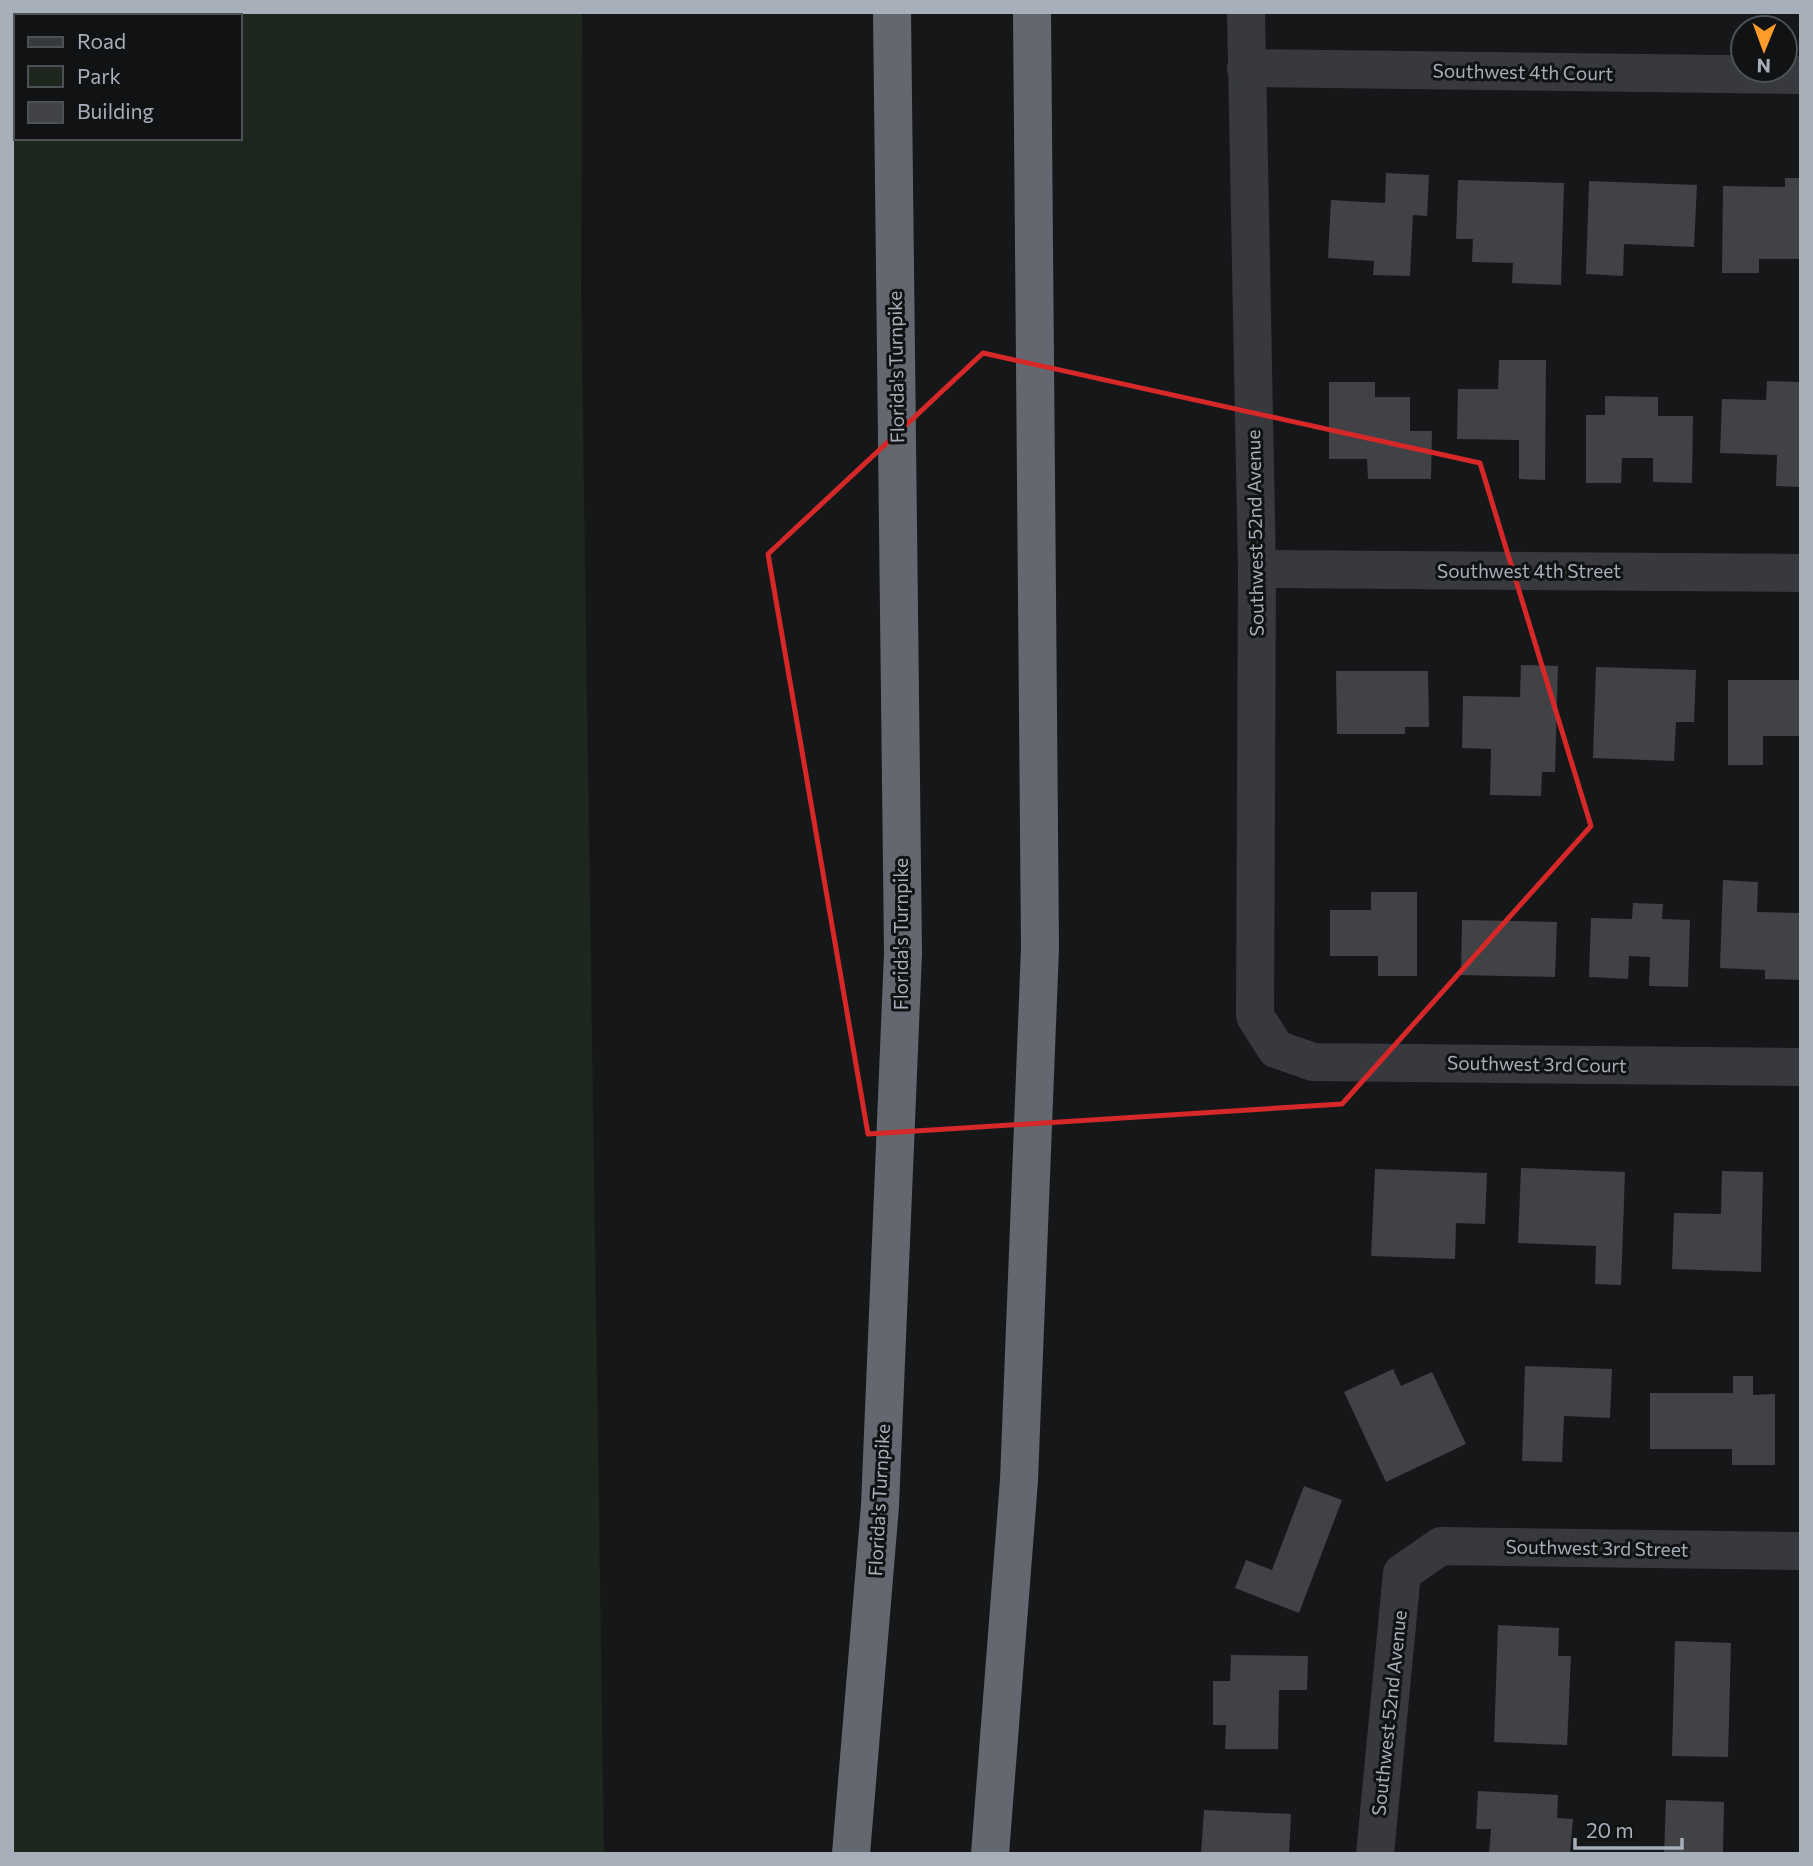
<svg xmlns="http://www.w3.org/2000/svg" width="1813" height="1866" font-family="Commissioner,sans-serif">
  <style>
    .green { fill: #1e271e; fill-rule: evenodd }
    .building { fill: #404246 }
    .lines { fill: none; stroke-linecap: round; stroke-linejoin: round }
    .minor { stroke: #37393e; stroke-width: 38 }
    .highway { stroke: #636870; stroke-width: 38 }
    .marked { fill: none; stroke: #d62828; stroke-width: 5; stroke-linejoin: round }
    .labels { text-anchor: middle; stroke-width: 6; stroke-linejoin: round; paint-order: stroke }
    .street-label { font-size: 19px; fill: #a7afba; stroke: #111214 }
  </style>
  <rect width="100%" height="100%" fill="#161719"/>
  <path class="green" d="M12,12H582L581,294L604,1854H12ZM16,16H240V138H16Z"/>
  <g class="building">
    <path d="M1386,173L1429,175L1427,216L1413,215L1410,276L1373,275L1374,261L1328,258L1331,200L1385,203Z"/>
    <path d="M1785,178H1801V259H1759V273H1722L1723,186L1785,187Z"/>
    <path d="M1458,180L1564,183L1561,285L1512,283L1513,263L1472,262L1473,239H1456Z"/>
    <path d="M1589,181L1697,185L1694,247L1624,244L1623,276L1586,274Z"/>
    <path d="M1499,360H1546L1545,480L1519,479V440L1457,439L1458,389H1498Z"/>
    <path d="M1767,381L1801,382V487L1776,486L1777,455L1720,453L1722,399L1766,400Z"/>
    <path d="M1329,382H1375V397H1410V431H1432L1431,479H1368L1367,459H1329Z"/>
    <path d="M1605,396L1658,397V416H1693L1692,483L1653,482V458H1622L1621,483H1586V415H1605Z"/>
    <path d="M1521,665L1558,666L1555,772H1542L1541,796L1490,795L1491,749L1462,748L1463,696L1520,697Z"/>
    <path d="M1596,667L1696,670L1694,722H1676L1674,761L1593,758Z"/>
    <path d="M1336,671H1428L1429,727H1405V734H1337Z"/>
    <path d="M1728,680H1801V736H1763V765H1728Z"/>
    <path d="M1723,880L1758,882L1757,912L1801,913V980L1765,979V970L1720,968Z"/>
    <path d="M1371,892H1417V976H1378V956H1330V910H1371Z"/>
    <path d="M1633,903L1663,904L1662,919L1690,920L1688,987L1649,986L1650,957L1629,956L1628,979L1589,977L1591,918L1632,919Z"/>
    <path d="M1462,920L1557,922L1555,977L1461,975Z"/>
    <path d="M1521,1168L1625,1172L1621,1285L1595,1284L1596,1246L1518,1243Z"/>
    <path d="M1375,1169L1487,1173L1485,1224L1456,1223L1455,1259L1371,1256Z"/>
    <path d="M1722,1171L1763,1172L1761,1272L1672,1269L1674,1213L1721,1214Z"/>
    <path d="M1525,1366L1612,1369L1610,1418L1564,1416L1562,1462L1522,1461Z"/>
    <path d="M1393,1369L1401,1386L1432,1372L1466,1444L1386,1482L1344,1392Z"/>
    <path d="M1733,1376H1753V1395L1775,1394V1465H1732V1449H1650V1393H1733Z"/>
    <path d="M1304,1486L1342,1500L1299,1613L1235,1588L1246,1560L1272,1570Z"/>
    <path d="M1498,1625L1559,1628L1558,1656H1571L1567,1745L1494,1742Z"/>
    <path d="M1675,1641L1731,1643L1728,1757L1672,1756Z"/>
    <path d="M1231,1655L1308,1656L1307,1690H1279L1278,1749H1225L1226,1725H1213V1681H1230Z"/>
    <path d="M1478,1791L1558,1795L1557,1818L1573,1819L1570,1854H1489L1491,1829H1476Z"/>
    <path d="M1666,1800L1724,1802L1723,1854H1664Z"/>
    <path d="M1204,1810L1291,1814L1289,1854H1201Z"/>
  </g>
  <g class="lines">
    <g class="minor">
      <path d="M1246,12L1257,569L1255,1016L1276,1049L1313,1062L1801,1067"/>
      <path d="M1246,68L1801,75"/>
      <path d="M1257,569L1801,573"/>
      <path d="M1375,1854L1402,1573L1441,1546L1801,1551"/>
    </g>
    <g class="highway">
      <path d="M851,1854L880,1506L903,953L892,12"/>
      <path d="M990,1854L1019,1480L1040,948L1032,12"/>
    </g>
  </g>
  <path class="marked" d="M983,353L1480,463L1591,826L1342,1104L868,1134L768,554Z"/>
  <g class="labels">
    <g class="street-label">
      <text transform="translate(1523 72) rotate(1)" y="7">Southwest 4th Court</text>
      <text transform="translate(896 367) rotate(-91)" y="7">Florida's Turnpike</text>
      <text transform="translate(1255 533) rotate(-91)" y="7">Southwest 52nd Avenue</text>
      <text x="1529" y="578">Southwest 4th Street</text>
      <text transform="translate(901 934) rotate(-90)" y="7">Florida's Turnpike</text>
      <text transform="translate(1537 1064) rotate(1)" y="7">Southwest 3rd Court</text>
      <text transform="translate(879 1500) rotate(-87)" y="7">Florida's Turnpike</text>
      <text transform="translate(1597 1548) rotate(1)" y="7">Southwest 3rd Street</text>
      <text transform="translate(1389 1713) rotate(-84)" y="7">Southwest 52nd Avenue</text>
    </g>
  </g>
  <rect width="1813" height="1866" fill="none" stroke="#a7afba" stroke-width="28"/>
  <rect x="14" y="14" width="228" height="126" fill="#111214" stroke="#4d5156" stroke-width="2"/>
  <rect x="28" y="37" width="35" height="10" fill="#37393e" stroke="#4d5156" stroke-width="2"/>
  <text x="77" y="49" font-size="21" fill="#a7afba">Road</text>
  <rect x="28" y="66" width="35" height="21" fill="#1e271e" stroke="#4d5156" stroke-width="2"/>
  <text x="77" y="84" font-size="21" fill="#a7afba">Park</text>
  <rect x="28" y="102" width="35" height="21" fill="#404246" stroke="#4d5156" stroke-width="2"/>
  <text x="77" y="119" font-size="21" fill="#a7afba">Building</text>
  <g transform="translate(1764 49) rotate(181)"><circle r="33" fill="#111214" stroke="#4d5156" stroke-width="2"/>
  <path d="M0-5L12 26L0 18L-12 26Z" fill="#ff9d28"/>
  <text y="-10" font-size="19" font-weight="bold" text-anchor="middle" fill="#a7afba">N</text>
  </g>
  <path d="M1575 1838v10h107v-10" fill="none" stroke="#a7afba" stroke-width="3.5"/>
  <text x="1586" y="1838" font-size="21" fill="#a7afba" stroke="#111214" stroke-width="5" paint-order="stroke">20 m</text>
</svg>
